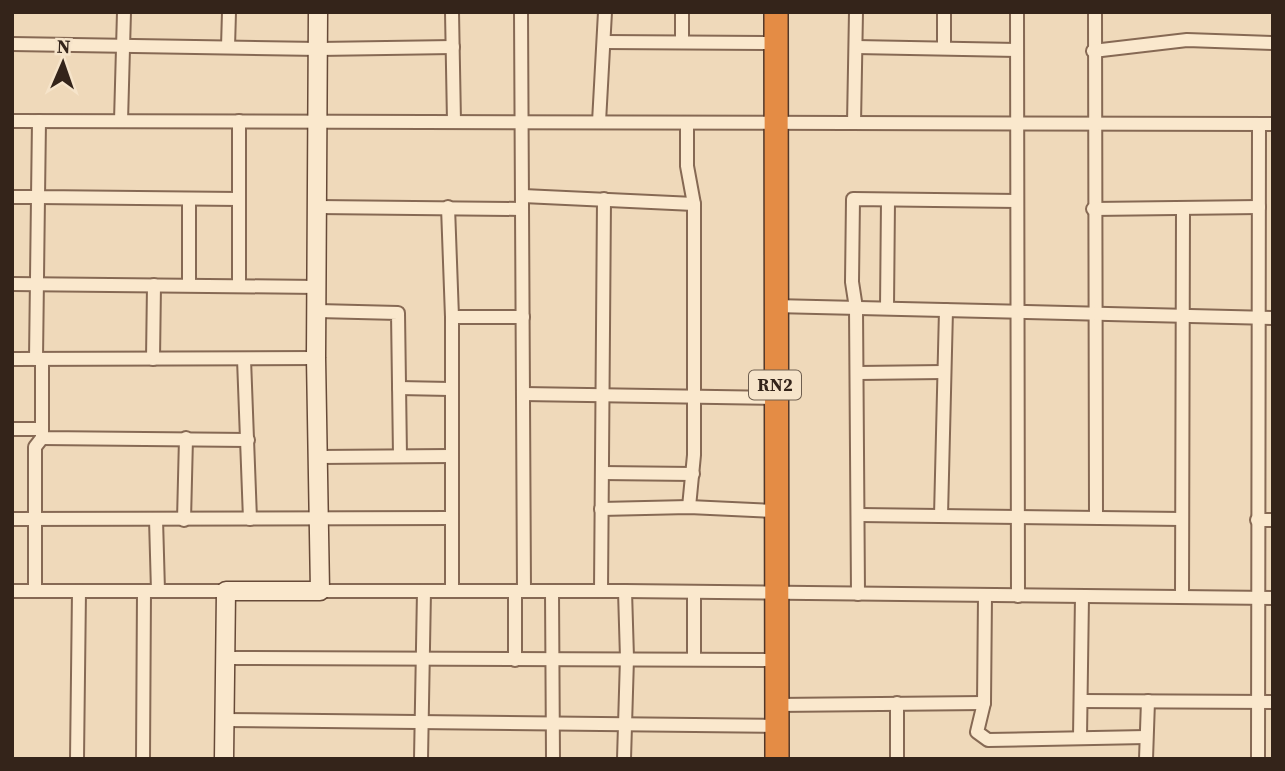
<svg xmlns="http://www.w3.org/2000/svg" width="1285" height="771" font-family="'Source Serif 4',serif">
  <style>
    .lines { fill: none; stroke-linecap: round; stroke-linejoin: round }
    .street-casing { stroke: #866954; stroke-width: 16 }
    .secondary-casing { stroke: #674a38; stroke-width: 21 }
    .highway-casing { stroke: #533829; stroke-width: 26 }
    .street { stroke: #fae8cd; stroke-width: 12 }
    .secondary { stroke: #fae8cd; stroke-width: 18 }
    .highway { stroke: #e48c45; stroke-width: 23 }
    .labels { text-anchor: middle; stroke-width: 6; stroke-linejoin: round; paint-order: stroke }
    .shield { fill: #f6e4ca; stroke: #6e5e4f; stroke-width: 2 }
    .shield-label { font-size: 18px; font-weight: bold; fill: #34241a }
  </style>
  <rect width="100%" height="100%" fill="#efd9ba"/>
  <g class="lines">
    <defs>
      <g id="street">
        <path d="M452,12L454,122"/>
        <path d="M521,12L524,591"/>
        <path d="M682,12V42"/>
        <path d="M1017,12L1018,596"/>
        <path d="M1095,12L1096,517"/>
        <path d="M604,42L776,43"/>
        <path d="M12,44L319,49L453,47"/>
        <path d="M228,47L229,12"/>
        <path d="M856,47L1017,50"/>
        <path d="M944,48V12"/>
        <path d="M1093,51L1187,40L1273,43"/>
        <path d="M12,121L1273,124"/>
        <path d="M39,121L38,197L239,199"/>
        <path d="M121,121L124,12"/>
        <path d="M599,122L605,12"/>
        <path d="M687,123V166L694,204V455L689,507"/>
        <path d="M854,123L856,12"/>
        <path d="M523,196L694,204"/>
        <path d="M12,197H38L36,359"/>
        <path d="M318,207L522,209"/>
        <path d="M448,207L452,317V591"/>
        <path d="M1093,209L1259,207"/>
        <path d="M12,284L318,287"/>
        <path d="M189,285V199"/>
        <path d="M239,286V121"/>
        <path d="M774,306L1273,318"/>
        <path d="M887,308L888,200"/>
        <path d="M318,311L398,313L400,456"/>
        <path d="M452,317H523"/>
        <path d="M12,359L316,358"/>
        <path d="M42,359V438L248,440"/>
        <path d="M153,359L154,285"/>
        <path d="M244,359L250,519"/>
        <path d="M858,373L944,372"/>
        <path d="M399,388L450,389"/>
        <path d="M523,394L775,398"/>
        <path d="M12,429H42"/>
        <path d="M318,457L451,456"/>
        <path d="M602,473L693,474"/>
        <path d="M601,509L689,507L775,511"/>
        <path d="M860,515L1182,519"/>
        <path d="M941,516L946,310"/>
        <path d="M12,519L452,518"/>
        <path d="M156,519L158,591"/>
        <path d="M184,520L186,438"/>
        <path d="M1257,520H1273"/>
        <path d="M12,591H226"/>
        <path d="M35,591V447L42,438"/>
        <path d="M320,591H625L1273,598"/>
        <path d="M515,591V660"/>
        <path d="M552,591L553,759"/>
        <path d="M601,591L604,199"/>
        <path d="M858,594L856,308L852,282L853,199L1017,201"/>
        <path d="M985,596L984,703L977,732L988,740L1146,737"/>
        <path d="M1182,597L1183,209"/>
        <path d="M225,658L776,660"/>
        <path d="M694,659V592"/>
        <path d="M1081,701L1273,702"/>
        <path d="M776,705L984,703"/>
        <path d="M224,720L776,726"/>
        <path d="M1080,737L1082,596"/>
        <path d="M77,759L79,591"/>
        <path d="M143,759L144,591"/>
        <path d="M421,759L424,591"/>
        <path d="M624,759L627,658L625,591"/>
        <path d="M897,759V703"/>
        <path d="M1146,759L1148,701"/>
        <path d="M1258,759L1259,124"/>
      </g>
      <path id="secondary" d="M224,759L226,591H320L316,358L318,12"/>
      <path id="highway" d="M776,12L777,759"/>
    </defs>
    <use href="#street" class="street-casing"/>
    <use href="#secondary" class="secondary-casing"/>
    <use href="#highway" class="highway-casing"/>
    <use href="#street" class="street"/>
    <use href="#secondary" class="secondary"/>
    <use href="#highway" class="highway"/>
  </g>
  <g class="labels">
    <rect class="shield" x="749" y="370.5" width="52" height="29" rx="5"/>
    <g class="shield-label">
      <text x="775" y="391">RN2</text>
    </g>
  </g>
  <rect width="1285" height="771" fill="none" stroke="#34241a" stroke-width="28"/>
  <g transform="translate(63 63) rotate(2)" stroke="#f6e4ca" stroke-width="5" paint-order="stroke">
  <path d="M0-5L12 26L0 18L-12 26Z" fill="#34241a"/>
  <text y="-10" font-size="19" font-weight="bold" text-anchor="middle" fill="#34241a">N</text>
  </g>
</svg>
